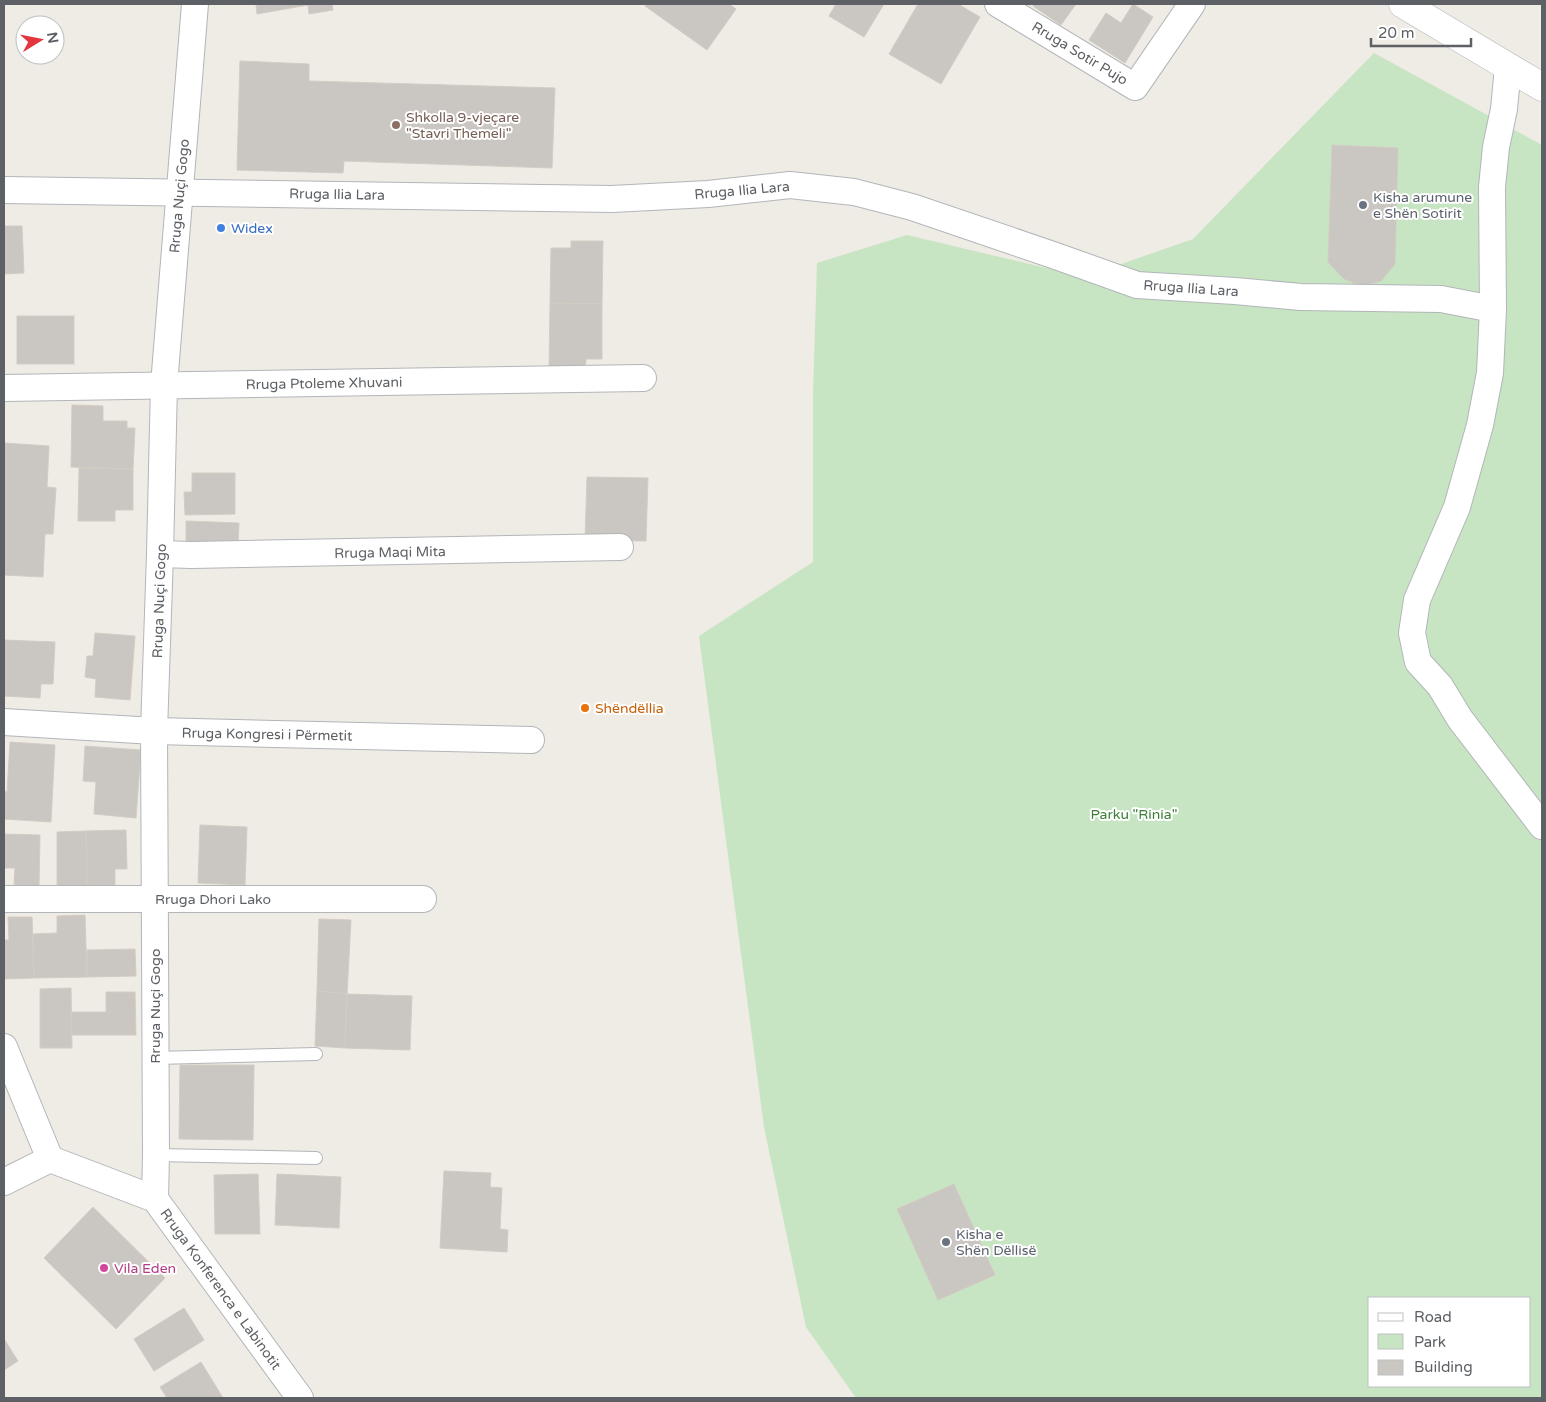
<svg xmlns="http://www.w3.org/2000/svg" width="1546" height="1402" font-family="'Varela Round',sans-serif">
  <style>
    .green { fill: #c7e5c2; fill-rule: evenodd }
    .building { fill: #cac6c1; stroke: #d3ccc3 }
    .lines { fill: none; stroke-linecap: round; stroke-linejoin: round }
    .lane-casing { stroke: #b2b6b9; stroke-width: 14 }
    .street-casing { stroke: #b2b6b9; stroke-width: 28 }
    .secondary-casing { stroke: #b4b8bc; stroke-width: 29 }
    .lane { stroke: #fff; stroke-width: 12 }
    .street { stroke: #fff; stroke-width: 26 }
    .secondary { stroke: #fff; stroke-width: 28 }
    .education-dot { fill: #8d6e63; stroke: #fff; stroke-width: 2 }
    .worship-dot { fill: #6b7280; stroke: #fff; stroke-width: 2 }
    .shop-dot { fill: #3f7fe0; stroke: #fff; stroke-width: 2 }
    .food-dot { fill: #e8710a; stroke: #fff; stroke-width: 2 }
    .hotel-dot { fill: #d1479c; stroke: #fff; stroke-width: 2 }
    .labels { text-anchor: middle; stroke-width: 4; stroke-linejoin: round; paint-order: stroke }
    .street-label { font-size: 14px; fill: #5d6165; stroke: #fff }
    .education-label { font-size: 14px; fill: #785e54; stroke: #fff; text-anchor: start }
    .worship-label { font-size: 14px; fill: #5b616d; stroke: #fff; text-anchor: start }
    .shop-label { font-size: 14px; fill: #366cbe; stroke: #fff; text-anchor: start }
    .food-label { font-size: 14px; fill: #c56008; stroke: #fff; text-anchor: start }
    .park-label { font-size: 14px; fill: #3d8137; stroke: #fff }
    .hotel-label { font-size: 14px; fill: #b23c85; stroke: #fff; text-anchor: start }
  </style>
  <rect width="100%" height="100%" fill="#efebe5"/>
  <path class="green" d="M1374,53L1542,145V1398H856L806,1327L764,1127L699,636L813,562V394L817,263L907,235L1084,277L1193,239ZM1370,1298H1530V1386H1370Z"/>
  <g class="building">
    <path d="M256,4H332L333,10L309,14L308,5L257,14Z"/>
    <path d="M647,4H729L736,9L707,50L645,6Z"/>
    <path d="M836,4H884L864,37L829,16Z"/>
    <path d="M918,4H958L980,17L941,84L889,54Z"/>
    <path d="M1035,4H1076L1061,25L1033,6Z"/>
    <path d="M1133,4L1153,17L1125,63L1089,40L1106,13L1121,23Z"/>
    <path d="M240,61L309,64V81L555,88L552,168L344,161L343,173L237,170Z"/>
    <path d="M1332,145L1398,148L1395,264L1381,281L1362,286L1344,279L1328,262Z"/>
    <path d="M4,226H22L24,273L4,274Z"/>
    <path d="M571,241H603L602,304L550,303L551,248H571Z"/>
    <path d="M550,303L602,304V359H586L585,371L549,370Z"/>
    <rect x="17" y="316" width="57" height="48"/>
    <path d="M72,405L103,406V421H127V428H135L133,469L71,467Z"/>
    <path d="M4,443L49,446L47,487L56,488L53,534H45L43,577L4,575Z"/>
    <path d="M79,468L133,469V510H115V521H78Z"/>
    <path d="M192,473H235V514L185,515L184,492H192Z"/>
    <path d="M587,477L648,478L646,541L585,540Z"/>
    <path d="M186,521L239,523L238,547L186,546Z"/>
    <path d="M95,633L135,636L130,700L95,697L96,679L85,677L87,656H93Z"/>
    <path d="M4,640L55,642L53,684H41L40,698L4,696Z"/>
    <path d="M10,742L55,745L51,822L4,819V791L7,792Z"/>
    <path d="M85,746L141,750L136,818L94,814L96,782L83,781Z"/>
    <path d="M200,825L247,827L245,885L198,883Z"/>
    <path d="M126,830L127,869H115V889H87L86,831Z"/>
    <path d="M86,831L87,889L57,890V832Z"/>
    <path d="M5,834L40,835L39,886L14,885L15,868H4Z"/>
    <path d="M85,915L87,977L34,978L33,934L57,933V916Z"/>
    <path d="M8,917H32L34,978L4,979V940H9Z"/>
    <path d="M319,919L351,920L347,994L317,991Z"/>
    <path d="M135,949L136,976L87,977V950Z"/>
    <path d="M71,988L72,1048H40V989Z"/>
    <path d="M317,991L347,994L345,1048L315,1046Z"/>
    <path d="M106,992H135L136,1035H72L71,1012H106Z"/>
    <path d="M347,994L412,996L410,1050L345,1048Z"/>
    <path d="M180,1065H254L253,1140L179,1139Z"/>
    <path d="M444,1171L491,1173L490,1187L502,1188L500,1229L508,1230L507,1252L440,1248Z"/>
    <path d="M258,1174L260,1234H215L214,1175Z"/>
    <path d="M277,1174L341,1177L339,1228L275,1225Z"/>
    <path d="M954,1184L995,1275L938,1300L897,1209Z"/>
    <path d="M93,1207L165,1278L116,1329L44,1258Z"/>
    <path d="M184,1308L204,1340L154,1371L134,1339Z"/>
    <path d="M4,1339L18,1361L4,1370Z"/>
    <path d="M201,1362L223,1398H167L160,1387Z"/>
  </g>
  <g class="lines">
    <defs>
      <g id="lane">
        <path d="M155,1058L316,1054"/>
        <path d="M156,1155L316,1158"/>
      </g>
      <g id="street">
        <path d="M998,4L1135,87L1192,4"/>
        <path d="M1508,67L1504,109L1496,147L1492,187L1493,309L1490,373L1480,425L1457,507L1417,600L1412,633L1418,662L1440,686L1460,719L1542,826"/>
        <path d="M4,190L612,199L708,194L790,185L854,192L912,207L1053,255L1137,285L1235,291L1301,297L1441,299L1493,309"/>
        <path d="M4,388L643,378"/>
        <path d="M160,554L191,555L620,547"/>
        <path d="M4,722L154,731L531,740"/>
        <path d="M4,899H423"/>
        <path d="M4,1047L50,1159L155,1199L300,1398"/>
        <path d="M4,1182L50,1159"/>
        <path d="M155,1199L156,1155L154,731L160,554L164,385L195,4"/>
      </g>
      <path id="secondary" d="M1403,4L1542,87"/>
    </defs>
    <use href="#lane" class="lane-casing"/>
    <use href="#street" class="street-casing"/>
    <use href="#secondary" class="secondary-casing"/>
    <use href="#lane" class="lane"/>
    <use href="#street" class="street"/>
    <use href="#secondary" class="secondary"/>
  </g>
  <circle class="education-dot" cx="396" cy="125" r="5"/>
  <g class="worship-dot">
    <circle cx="1363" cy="205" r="5"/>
    <circle cx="946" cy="1242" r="5"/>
  </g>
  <circle class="shop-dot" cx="221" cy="228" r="5"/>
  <circle class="food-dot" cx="585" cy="708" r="5"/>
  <circle class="hotel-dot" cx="104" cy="1268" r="5"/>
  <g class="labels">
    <g class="street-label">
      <text transform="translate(1080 53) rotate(31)" y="5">Rruga Sotir Pujo</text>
      <text transform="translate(742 190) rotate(-5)" y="5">Rruga Ilia Lara</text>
      <text transform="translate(337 194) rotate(1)" y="5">Rruga Ilia Lara</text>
      <text transform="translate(179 196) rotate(-85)" y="5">Rruga Nuçi Gogo</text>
      <text transform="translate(1191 288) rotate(4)" y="5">Rruga Ilia Lara</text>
      <text transform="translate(324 383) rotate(-1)" y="5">Rruga Ptoleme Xhuvani</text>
      <text transform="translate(390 552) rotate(-1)" y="5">Rruga Maqi Mita</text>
      <text transform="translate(159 601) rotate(-88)" y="5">Rruga Nuçi Gogo</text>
      <text transform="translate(267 734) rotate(1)" y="5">Rruga Kongresi i Përmetit</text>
      <text x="213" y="904">Rruga Dhori Lako</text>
      <text transform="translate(155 1006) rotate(-90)" y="5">Rruga Nuçi Gogo</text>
      <text transform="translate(221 1289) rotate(54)" y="5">Rruga Konferenca e Labinotit</text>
    </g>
    <g class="education-label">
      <text x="406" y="122">Shkolla 9-vjeçare<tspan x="406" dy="16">"Stavri Themeli"</tspan></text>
    </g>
    <g class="worship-label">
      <text x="1373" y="202">Kisha arumune<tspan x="1373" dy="16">e Shën Sotirit</tspan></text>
      <text x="956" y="1239">Kisha e<tspan x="956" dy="16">Shën Dëllisë</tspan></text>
    </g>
    <g class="shop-label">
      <text x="231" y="233">Widex</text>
    </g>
    <g class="food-label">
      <text x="595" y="713">Shëndëllia</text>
    </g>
    <g class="park-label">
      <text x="1134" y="819">Parku "Rinia"</text>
    </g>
    <g class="hotel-label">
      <text x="114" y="1273">Vila Eden</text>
    </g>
  </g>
  <rect width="1546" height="1402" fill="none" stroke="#5d6165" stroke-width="10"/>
  <rect x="1368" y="1297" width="162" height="90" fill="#ffffff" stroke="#bec0c1"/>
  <rect x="1378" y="1313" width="25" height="8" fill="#ffffff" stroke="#bec0c1"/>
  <text x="1414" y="1322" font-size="15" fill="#5d6165">Road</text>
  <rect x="1378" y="1334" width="25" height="15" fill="#c7e5c2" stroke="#bec0c1"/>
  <text x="1414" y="1347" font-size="15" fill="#5d6165">Park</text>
  <rect x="1378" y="1360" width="25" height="15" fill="#cac6c1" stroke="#bec0c1"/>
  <text x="1414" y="1372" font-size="15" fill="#5d6165">Building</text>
  <g transform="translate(40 40) rotate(80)"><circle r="24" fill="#ffffff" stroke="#bec0c1"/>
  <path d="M0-4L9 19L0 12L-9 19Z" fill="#e3363f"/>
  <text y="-8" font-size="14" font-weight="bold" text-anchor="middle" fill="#5d6165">N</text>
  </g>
  <path d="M1371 38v8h100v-8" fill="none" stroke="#5d6165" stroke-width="2.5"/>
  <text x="1378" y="38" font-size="15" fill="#5d6165" stroke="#ffffff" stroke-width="4" paint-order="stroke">20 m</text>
</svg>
